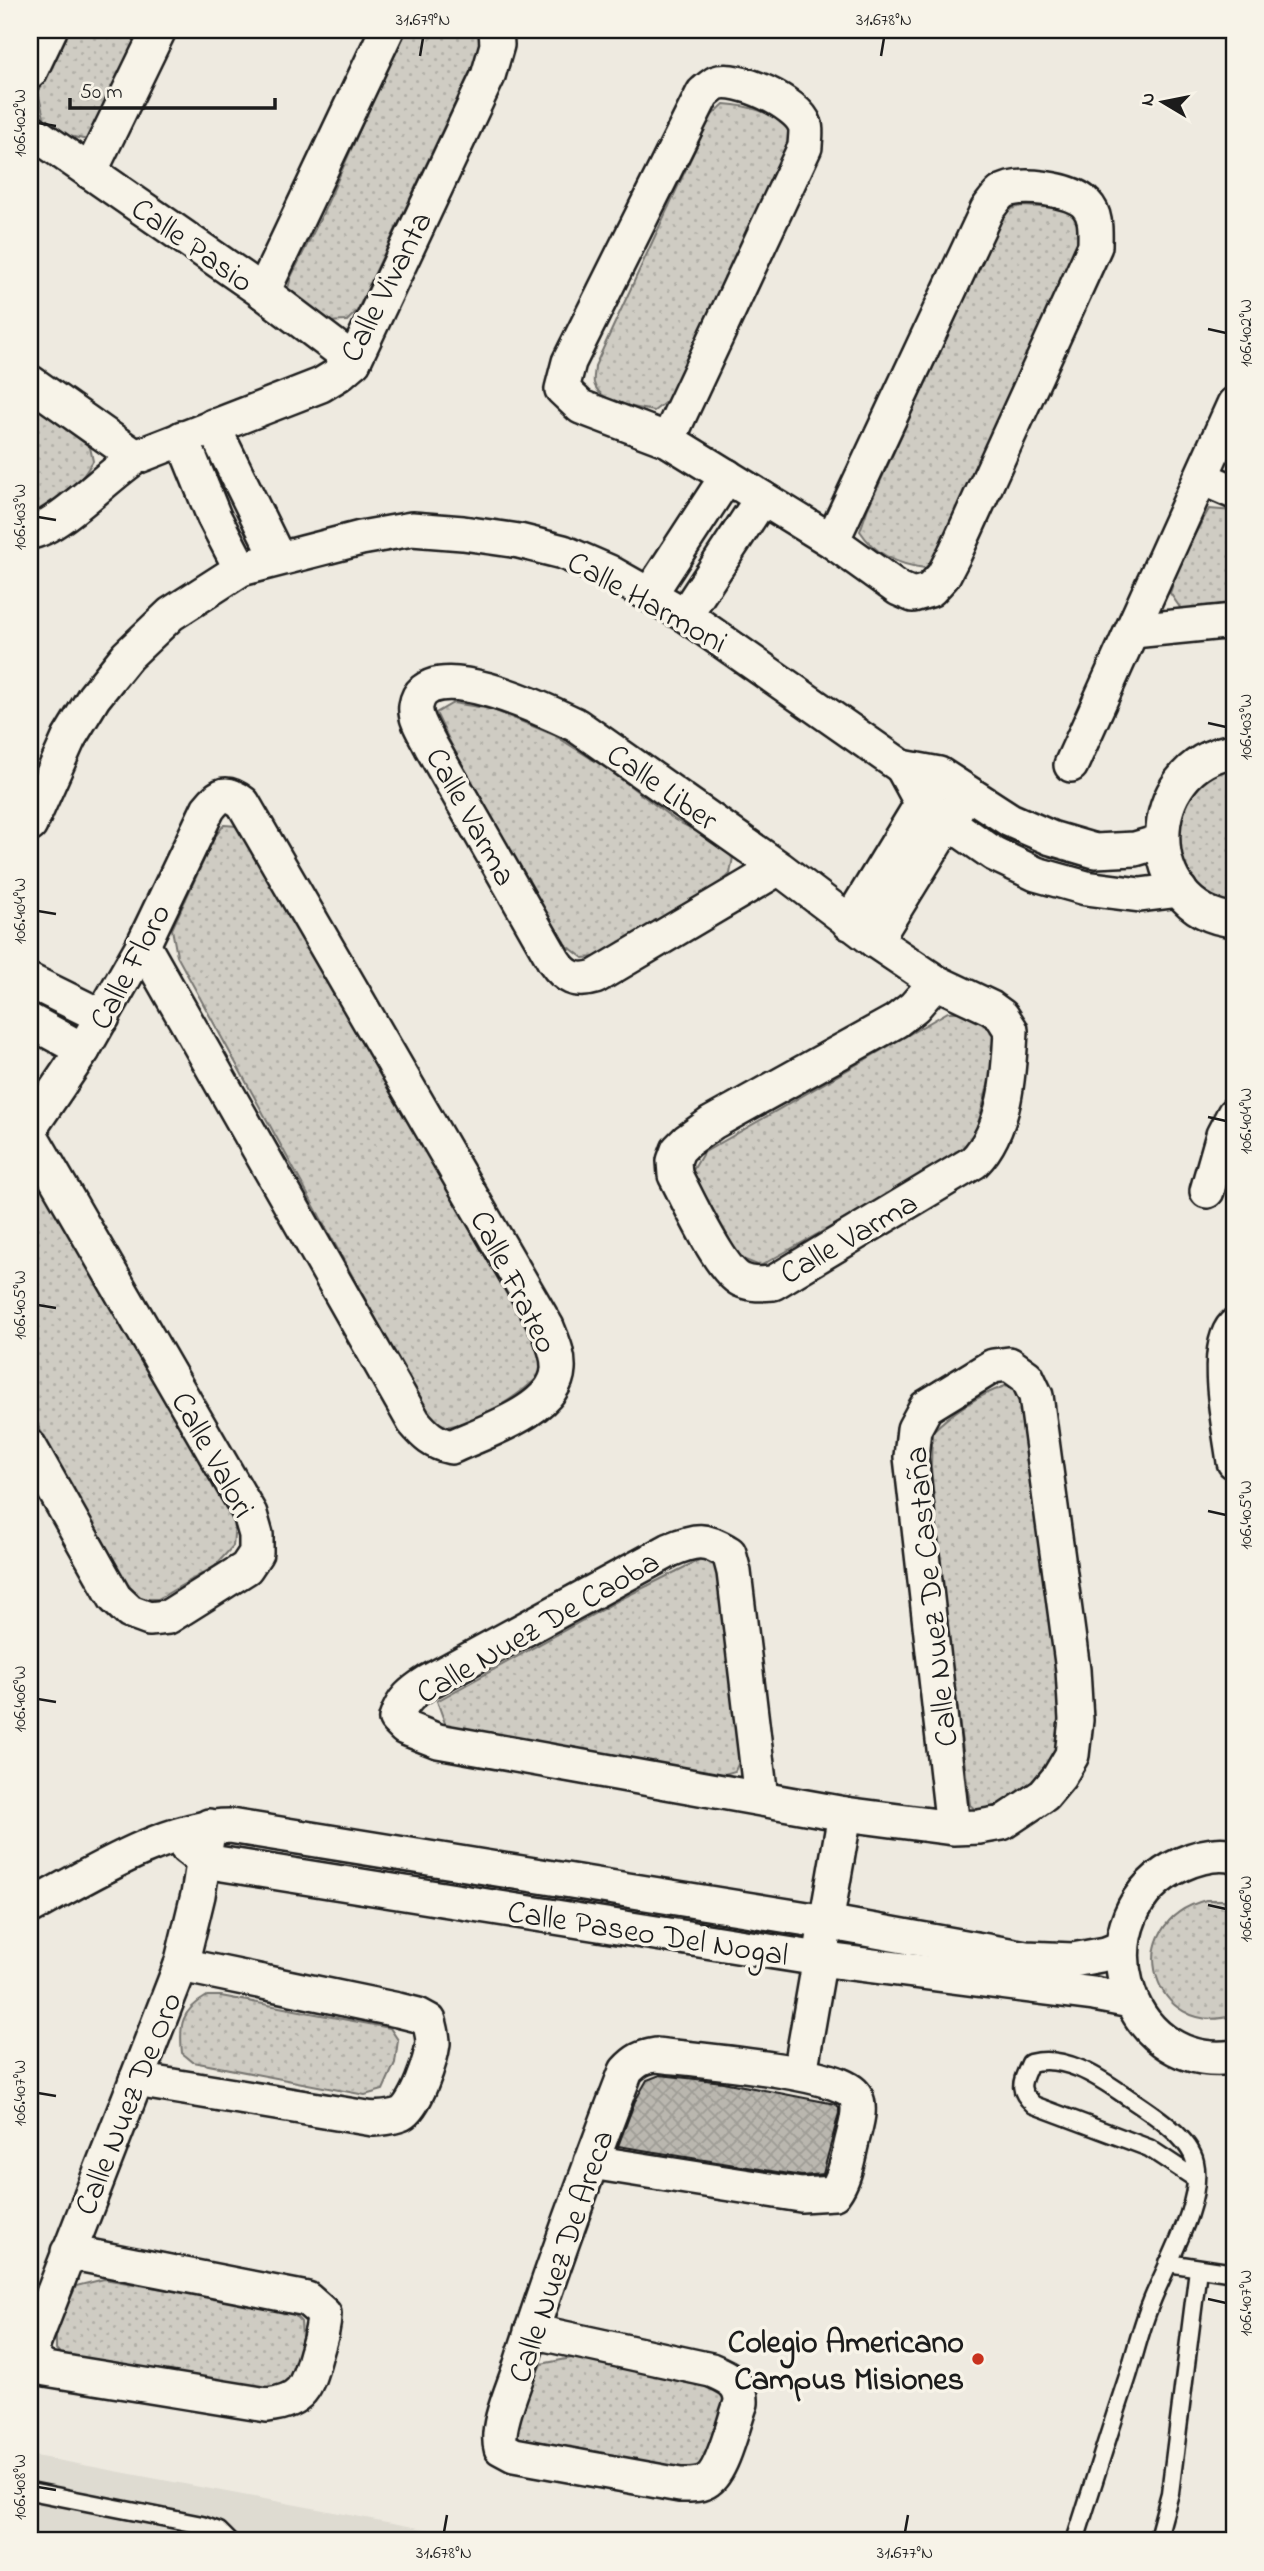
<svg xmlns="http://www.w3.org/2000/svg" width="1264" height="2571" font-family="'Indie Flower',sans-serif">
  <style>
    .built { fill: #dedbd1 }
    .grass { fill: url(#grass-dots); stroke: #767470; stroke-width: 2 }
    .building { fill: url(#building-cross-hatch); stroke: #1c1c1c; stroke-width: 2 }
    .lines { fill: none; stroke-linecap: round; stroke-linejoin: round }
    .lane-casing { stroke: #1c1c1c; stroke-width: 21 }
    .street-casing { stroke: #1c1c1c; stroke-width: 38 }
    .lane { stroke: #f7f3e8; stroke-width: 16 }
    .street { stroke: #f7f3e8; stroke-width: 33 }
    .ticks { fill: none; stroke: #1c1c1c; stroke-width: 2.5 }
    .poi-dot { fill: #c8321e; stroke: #f7f3e8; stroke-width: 2.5 }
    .labels { text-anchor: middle; stroke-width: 7; stroke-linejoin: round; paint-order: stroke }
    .street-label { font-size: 32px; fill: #1c1c1c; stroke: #f7f3e8 }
    .poi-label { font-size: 32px; font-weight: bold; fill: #1c1c1c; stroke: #f7f3e8; text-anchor: end }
    .neatline { fill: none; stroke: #1c1c1c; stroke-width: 2.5 }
    .ticks-label { font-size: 18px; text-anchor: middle; fill: #1c1c1c }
  </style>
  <defs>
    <pattern id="grass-dots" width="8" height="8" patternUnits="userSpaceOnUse" patternTransform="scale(1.75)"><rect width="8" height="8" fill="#cfccc3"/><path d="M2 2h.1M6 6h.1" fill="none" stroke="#b1afa7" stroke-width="1.8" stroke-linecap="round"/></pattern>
    <pattern id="building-cross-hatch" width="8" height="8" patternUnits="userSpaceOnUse" patternTransform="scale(1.75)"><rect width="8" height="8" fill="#bab7af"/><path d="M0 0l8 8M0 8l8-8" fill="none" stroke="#9f9d96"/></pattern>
  </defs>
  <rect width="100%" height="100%" fill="#eeeae0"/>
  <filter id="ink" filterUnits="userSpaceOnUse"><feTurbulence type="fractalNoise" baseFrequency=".0143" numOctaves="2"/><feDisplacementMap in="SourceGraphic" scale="14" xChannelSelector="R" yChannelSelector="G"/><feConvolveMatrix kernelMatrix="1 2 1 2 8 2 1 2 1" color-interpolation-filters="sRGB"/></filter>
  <g filter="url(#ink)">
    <path class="built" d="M30,2455L488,2541H30Z"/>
    <g class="grass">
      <path d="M68,30H144L88,140L69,136L45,122L38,92Z"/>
      <path d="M404,30H481L484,42L357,311L347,321L326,322L287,292L291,277L322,215Z"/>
      <path d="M724,104C753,106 767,112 791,127L792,152L672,397L654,411C637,408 599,403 594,383C593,378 595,371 595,366L710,117Z"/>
      <path d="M1021,206L1061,208L1083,220L1087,236L940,553L925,568C898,565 875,554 860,531L868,508L1005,211Z"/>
      <path d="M30,403L90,447L93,461C82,479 53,522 30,511Z"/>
      <path d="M1209,509L1234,511V603L1181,609L1170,593L1182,557Z"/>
      <path d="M453,703L491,709L554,735L609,770L675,820L713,840L733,857L730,874L708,896L597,957L583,958L561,941L452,746L436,713Z"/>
      <path d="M1234,767V910L1221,907L1184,875L1175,826L1184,802L1200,782L1222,770Z"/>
      <path d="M224,825L237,826L248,839L539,1351L545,1370C522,1395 477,1424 443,1427L427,1412L177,956L172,929L214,838Z"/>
      <path d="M948,1012H967L994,1026L998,1047L974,1139L958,1156L760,1266L740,1258L692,1172L703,1153Z"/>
      <path d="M30,1180L38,1183L62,1218L207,1463L235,1523L233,1546L215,1566L158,1599H143L123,1585L30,1411Z"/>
      <path d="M1005,1386L1016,1390L1027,1404L1062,1700L1060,1747L1036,1781L984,1817L970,1805L942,1588L931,1467L932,1432C953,1411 977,1396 1005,1386Z"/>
      <path d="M705,1557L720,1566L740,1760L735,1771L707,1779L446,1726L437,1701L621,1599Z"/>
      <path d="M1206,1900H1223L1234,1904V2015C1155,2041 1116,1924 1206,1900Z"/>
      <path d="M207,1996H221L390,2028L398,2040L395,2063L383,2090L365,2095L193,2062L182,2053C179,2024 181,2011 207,1996Z"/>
      <path d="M104,2279L291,2311L301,2322L302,2337L294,2374L281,2389L266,2392L66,2360L56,2349V2330L76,2286Z"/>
      <path d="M582,2356L654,2369L734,2393L710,2453L698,2466L657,2470L527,2446L517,2435L525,2398L541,2364Z"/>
    </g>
    <path class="building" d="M660,2075L723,2082L835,2104L839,2107V2113L823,2174L802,2176L618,2146L635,2101L647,2080Z"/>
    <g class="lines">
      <defs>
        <g id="lane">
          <path d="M1168,2263L1234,2273"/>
          <path d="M30,2491L202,2525L219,2531L229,2541"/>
          <path d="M1075,2541C1092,2487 1109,2433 1127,2379C1135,2354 1141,2327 1151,2303C1165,2266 1204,2202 1195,2162C1189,2135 1145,2109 1123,2094C1097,2076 1063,2054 1030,2063C1022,2082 1016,2089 1034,2105L1149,2148L1196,2179"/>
          <path d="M1157,2541L1170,2493L1198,2269"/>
        </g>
        <g id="street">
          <path d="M30,72L50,30"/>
          <path d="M30,130L263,292L354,361"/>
          <path d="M90,172L159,30"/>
          <path d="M263,292L387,30"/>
          <path d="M30,382L136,457"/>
          <path d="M213,426L278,558"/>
          <path d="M182,438L214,517L241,569"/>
          <path d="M668,440L805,147C805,140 807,131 805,125C798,103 737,75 716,83C712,85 707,90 703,93L569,362L562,389L581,407L668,440L832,541L899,589L913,595L930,590L943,576L955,553L1095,246C1095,232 1097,215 1086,204C1073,189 1017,181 1001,193C996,197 991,205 987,210L832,541"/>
          <path d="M1202,478L1234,492"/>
          <path d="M30,532C57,529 109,474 136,457L321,385L339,374L354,361L488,76L497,45L496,30"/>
          <path d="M650,594L727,476"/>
          <path d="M685,615L762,498"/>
          <path d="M1133,631L1234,621"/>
          <path d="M1234,751C1139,764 1139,911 1234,920"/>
          <path d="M1071,765L1234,404"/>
          <path d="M902,767L922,804L994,854L1036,874L1086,888L1140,895L1180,890"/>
          <path d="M30,825L69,738L94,697L127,656L171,614L241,569L361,538L412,529L463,533L519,541L563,552L609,572L685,615L902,767L939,774L1010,820L1051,838L1095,851L1135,849L1162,841"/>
          <path d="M779,868L595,977C576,983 565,977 554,961L431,746C426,735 414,719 416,706C424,651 549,712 576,725L779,868L875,941L936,982L991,1008L1002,1016L1011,1030C1009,1074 1006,1130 974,1162L773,1283C762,1284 752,1285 741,1280C719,1269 688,1199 675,1175L674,1161L678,1150L687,1141L712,1123L896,1021L914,1007L936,982"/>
          <path d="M849,923L933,785"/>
          <path d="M875,941L960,803"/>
          <path d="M30,981L103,1017"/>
          <path d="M30,1021L83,1050"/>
          <path d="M30,1128L83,1050L143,945L208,809C220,793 227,790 243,803L547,1327C552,1340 559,1354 558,1369C556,1410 483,1432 451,1447C433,1443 425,1435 414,1422L143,945"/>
          <path d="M30,1134L250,1514L256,1535V1553L246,1568L168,1617L149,1619L130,1612L115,1598L30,1447"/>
          <path d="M1207,1191L1223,1135L1234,1114"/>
          <path d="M1234,1326C1212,1349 1230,1430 1234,1462"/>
          <path d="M761,1798L734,1572L729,1553C705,1538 696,1539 670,1550L428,1682C412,1692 402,1700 396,1719L405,1728L438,1741L845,1814L953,1828L979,1827L1002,1823L1044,1795L1059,1777L1072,1755L1076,1720L1073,1670L1036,1396L1027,1377L1009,1364L993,1366L926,1407L914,1429L911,1457L953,1828"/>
          <path d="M187,1848L204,1861L819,1959L1094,1994L1131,2001"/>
          <path d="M1234,1856C1217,1852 1198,1857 1182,1864C1078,1911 1120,2073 1234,2057"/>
          <path d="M30,1907C86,1877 166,1826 230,1826L826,1922L1026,1958L1073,1960L1106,1954L1121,1948"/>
          <path d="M800,2073L845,1814"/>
          <path d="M136,2080L373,2119C383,2118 392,2118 401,2114C416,2106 431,2060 433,2043C433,2035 431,2029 429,2021L418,2015L398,2010L181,1965"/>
          <path d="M68,2252L307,2299L324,2314C324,2328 320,2340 316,2353C307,2385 304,2401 267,2405L46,2369C35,2362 32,2358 33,2345L181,1965L198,1895L209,1826"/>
          <path d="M531,2331L711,2370C728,2377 742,2383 741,2403C734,2421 723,2470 708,2480C700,2486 690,2485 680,2485L514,2455L501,2448C495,2428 512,2391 519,2370C551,2269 588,2170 626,2071C635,2061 642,2057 656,2055C689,2059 841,2071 855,2095C862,2108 856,2124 853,2137C848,2156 846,2177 834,2193L801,2195L591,2162"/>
        </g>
      </defs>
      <use href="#lane" class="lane-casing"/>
      <use href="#street" class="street-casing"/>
      <use href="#lane" class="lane"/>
      <use href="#street" class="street"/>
    </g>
  </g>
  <path class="ticks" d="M420,56L423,38M881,56L884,38M38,123L56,126M1208,329L1226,333M38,517L56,520M1208,723L1226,727M38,911L56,914M1208,1117L1226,1121M38,1305L56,1308M1208,1511L1226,1515M38,1699L56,1702M1208,1905L1226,1909M38,2093L56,2096M1208,2299L1226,2303M38,2487L56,2490M444,2532L447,2515M905,2532L908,2515"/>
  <circle class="poi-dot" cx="978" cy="2359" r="7"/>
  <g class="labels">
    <g class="street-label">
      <text transform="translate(193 244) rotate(35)" y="11">Calle Pasio</text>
      <text transform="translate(385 286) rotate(-63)" y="11">Calle Vivanta</text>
      <text transform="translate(648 601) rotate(29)" y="11">Calle Harmoni</text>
      <text transform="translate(663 786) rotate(35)" y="11">Calle Liber</text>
      <text transform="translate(472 816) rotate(61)" y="11">Calle Varma</text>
      <text transform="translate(129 966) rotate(-62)" y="11">Calle Floro</text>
      <text transform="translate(848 1237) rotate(-30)" y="11">Calle Varma</text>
      <text transform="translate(515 1281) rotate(63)" y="11">Calle Frateo</text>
      <text transform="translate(214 1454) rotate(61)" y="11">Calle Valori</text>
      <text transform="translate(930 1597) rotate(-96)" y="11">Calle Nuez De Castaña</text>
      <text transform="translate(537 1626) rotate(-30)" y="11">Calle Nuez De Caoba</text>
      <text transform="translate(648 1932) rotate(9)" y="11">Calle Paseo Del Nogal</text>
      <text transform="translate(127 2103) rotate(-68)" y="11">Calle Nuez De Oro</text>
      <text transform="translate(560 2256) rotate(-71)" y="11">Calle Nuez De Areca</text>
    </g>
    <g class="poi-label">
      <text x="964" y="2352">Colegio Americano<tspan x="964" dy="37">Campus Misiones</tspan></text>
    </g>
  </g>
  <rect width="1264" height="2571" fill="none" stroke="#f7f3e8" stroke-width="77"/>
  <g transform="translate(1163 102) rotate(280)" stroke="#f7f3e8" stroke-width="5" paint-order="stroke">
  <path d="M0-5L12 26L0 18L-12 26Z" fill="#1c1c1c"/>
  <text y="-10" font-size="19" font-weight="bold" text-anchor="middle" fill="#1c1c1c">N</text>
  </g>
  <path d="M70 98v10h205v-10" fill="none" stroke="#1c1c1c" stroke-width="3.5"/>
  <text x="80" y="98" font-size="21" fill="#1c1c1c" stroke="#f7f3e8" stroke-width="5" paint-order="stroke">50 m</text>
  <rect x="38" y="38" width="1188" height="2494" class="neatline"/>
  <g class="ticks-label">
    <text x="423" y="25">31.679°N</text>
    <text x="884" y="25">31.678°N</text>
    <text transform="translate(19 123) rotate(-90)" y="6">106.402°W</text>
    <text transform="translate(1245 333) rotate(-90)" y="6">106.402°W</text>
    <text transform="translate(19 517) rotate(-90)" y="6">106.403°W</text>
    <text transform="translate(1245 727) rotate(-90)" y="6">106.403°W</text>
    <text transform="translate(19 911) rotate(-90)" y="6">106.404°W</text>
    <text transform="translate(1245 1121) rotate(-90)" y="6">106.404°W</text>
    <text transform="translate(19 1305) rotate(-90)" y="6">106.405°W</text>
    <text transform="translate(1245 1515) rotate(-90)" y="6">106.405°W</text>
    <text transform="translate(19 1699) rotate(-90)" y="6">106.406°W</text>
    <text transform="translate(1245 1909) rotate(-90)" y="6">106.406°W</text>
    <text transform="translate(19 2093) rotate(-90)" y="6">106.407°W</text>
    <text transform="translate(1245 2303) rotate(-90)" y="6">106.407°W</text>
    <text transform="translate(19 2487) rotate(-90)" y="6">106.408°W</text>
    <text x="444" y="2558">31.678°N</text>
    <text x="905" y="2558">31.677°N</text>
  </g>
</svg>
